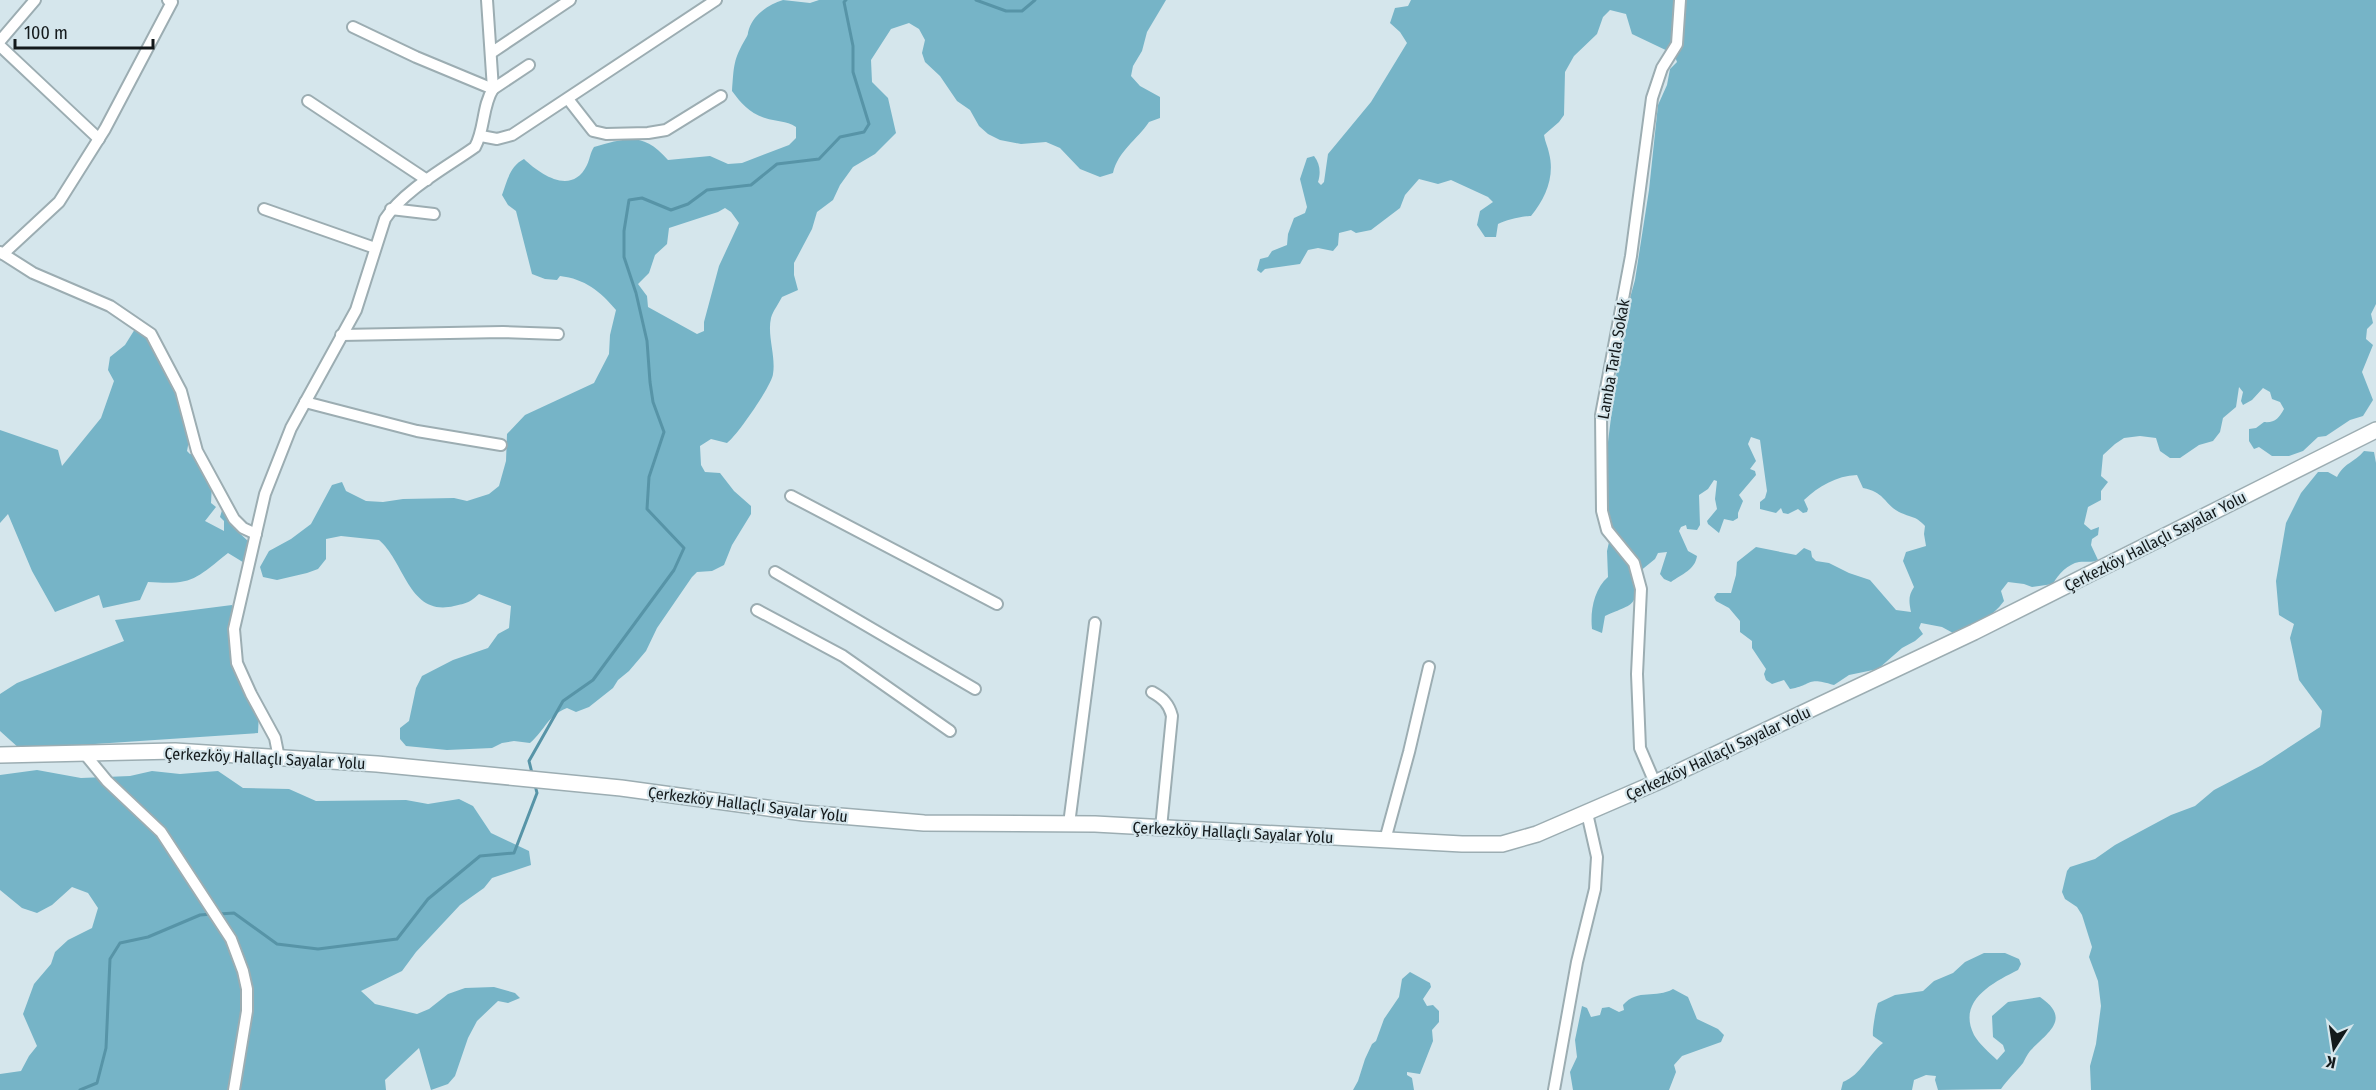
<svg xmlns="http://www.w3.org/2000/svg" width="2376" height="1090" font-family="'Fira Sans Condensed',sans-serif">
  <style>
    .forest { fill: #76b4c7; fill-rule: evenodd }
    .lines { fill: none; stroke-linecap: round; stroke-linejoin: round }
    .stream { stroke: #5794a7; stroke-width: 3 }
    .street-casing { stroke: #9cadb2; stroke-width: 14 }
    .secondary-casing { stroke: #9cadb2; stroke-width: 18 }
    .street { stroke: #fff; stroke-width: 10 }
    .secondary { stroke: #fff; stroke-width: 15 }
    .labels { text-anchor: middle; stroke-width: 4.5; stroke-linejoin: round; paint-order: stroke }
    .street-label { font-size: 16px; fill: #13191b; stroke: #d5e6ec }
  </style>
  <rect width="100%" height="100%" fill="#d5e6ec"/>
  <g class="forest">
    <path d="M783,0L810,3L819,0H1166L1147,32L1142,51L1133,66L1131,76L1140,86L1160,97V118L1149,122C1137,140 1118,151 1113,173L1100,177L1080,169L1060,148L1046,142L1021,144L1000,140L988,134L979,126L970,110L957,101L940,76L925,62L922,53L925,40L919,29L909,23L891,29L871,60L872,82L888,98L896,133L875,154L853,167L840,185L833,200L817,212L812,229L794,263V275L798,290L782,297C779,303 773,311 771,318C767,336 776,356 773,374C772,385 737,436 727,443L711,439L700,446L701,465L705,472L720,473L734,491L751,506V514L732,545L724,565L712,571L697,572L692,577L657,628L646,651L629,671L618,680L613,688L589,707L576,712L567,708C547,716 546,729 530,743L514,741L502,743L492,748L447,750L406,746L400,739V728L409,721L416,688L422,676L453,660L488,648L498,634L509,628L511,606L479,594C469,603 467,603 454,606C409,617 405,562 379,540L341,536L326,539V559L318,569L307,573L277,580L263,577L260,567L269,551L291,539L311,524L332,485L342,482L346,491L366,501L383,502L403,499L454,498L467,501L489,494L499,486L506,461L507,434L525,415L594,383L609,354L610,335L616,310C600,291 585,279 560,276L557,280L545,279L532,274L516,211L508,205L502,195C507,181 510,166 524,159C541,175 572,196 587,165C590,159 590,153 594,147C626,138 643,131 668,160L710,156L728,164L742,163L789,145L796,138V127C786,120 776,122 765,118C749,113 741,103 732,91C734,66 733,60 746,38C749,33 747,35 749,29C754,14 768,5 783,0ZM725,208L731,212L739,223L719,266L704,322V331L697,334L648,307L647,296L638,284L649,273L655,255L667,244L669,228L718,212Z"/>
    <path d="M1411,0H2376V304L2371,314L2373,323L2367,329L2366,339L2373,345L2362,372L2373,400L2363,416L2350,420L2326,436L2318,437L2303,451L2289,456H2272L2259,447L2254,449L2249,441V429L2256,428L2264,422C2275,423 2279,418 2284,409L2280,402L2272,399L2270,392L2263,388L2252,400L2243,405L2241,401L2243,392L2239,387L2236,407L2223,418L2220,432L2213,441L2199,445L2180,458H2170L2160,451L2156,438L2140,436L2124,438L2115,444L2103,455L2101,476L2108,482L2101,491V500L2088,507L2084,524L2091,530L2099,527L2098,535L2092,539L2091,545L2098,560C2091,563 2086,561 2079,562C2068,564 2058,574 2053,584L2032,587L2024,584L2008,582L2001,591L2004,601C1992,618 1973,627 1953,633L1942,627L1921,623L1919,628L1923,634L1915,641L1902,648L1878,669L1849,675L1834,685C1806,676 1813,685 1790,689L1784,680L1772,684L1766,680L1764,674L1766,669L1752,648V641L1740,632V621L1729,608L1716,601L1714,597L1717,593H1731L1736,575L1737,562L1756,547L1796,555L1804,548L1811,551L1812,557L1816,561L1829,563L1849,573L1870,580L1896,610L1911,612C1909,602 1908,596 1914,587L1903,561L1906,552L1926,546L1924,534L1925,526C1915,515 1911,518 1899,512C1885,505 1885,492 1863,488L1857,475C1836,476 1819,486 1804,500L1808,509L1807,512L1803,513L1798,509L1788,514L1783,513L1781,508L1776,513L1760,509V502L1765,498L1767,491L1760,440L1751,437L1748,444L1756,461L1750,469L1755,471L1756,475L1739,495L1743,501L1738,513V518L1733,521L1724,519L1719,533L1708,524L1707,521L1717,509L1715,499L1717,481L1714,480L1708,489L1699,495L1700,525L1697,530L1687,529L1686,525L1681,527L1679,531L1688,551L1697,556C1695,570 1682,574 1671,582L1664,579L1660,574L1667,552L1658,553L1655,559L1639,572C1635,608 1637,602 1605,616L1602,633L1592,629C1590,611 1594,589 1608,577L1607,551L1611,533L1608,506V442L1618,360L1629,318L1627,309L1635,280L1649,190L1658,105L1667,85L1670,69L1677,62L1674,54L1632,34L1626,14L1610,10L1603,17L1597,34L1574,56L1565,72L1564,115L1559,122L1544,135C1545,142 1548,147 1549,153C1555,176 1546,198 1531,216C1523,216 1506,220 1498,224L1496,237H1485L1477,225L1480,211L1493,202L1488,197L1451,180L1438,184L1419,179L1405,195L1400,208L1371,230L1356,233L1351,230L1339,233L1338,245L1333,251L1318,248L1308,250L1300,264L1265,269L1261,273L1257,270L1260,259L1268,257L1272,251L1287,245L1288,234L1294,218L1305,213L1307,207L1300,179L1307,158L1314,156C1320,164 1321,172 1318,182L1321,185L1324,182L1328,154L1371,102L1407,43L1400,32L1390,23L1395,8L1408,6Z"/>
    <path d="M135,329L152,339L179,392L190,435L187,451L190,454L197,455L212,484L211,503L216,507L205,521L224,531V521L220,517L223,507L235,529L249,542L246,564L228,553C194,580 193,585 148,582L140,600L103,608L99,595L55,612L32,571L8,514L0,523V430L58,450L62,466L101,418L114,381L108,370L110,357L125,345Z"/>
    <path d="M2364,451L2374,452L2376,463V1090H2091L2090,1066L2096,1044L2101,1006L2098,981L2089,957L2092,947L2082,915L2077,907L2065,899L2062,892L2067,871L2070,867L2095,859L2115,845L2171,815L2195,806L2214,790L2262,765L2320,727L2322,711L2299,680L2290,638L2294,624L2279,615L2276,581L2286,523L2301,493L2318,472H2328L2337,477C2345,462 2354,463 2364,451Z"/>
    <path d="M232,605L242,675L259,711L258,733L20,749L0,731V694L17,683L124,641L115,620Z"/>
    <path d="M37,770L81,778L130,776L152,771L180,774L218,771L243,788L289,789L316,801L406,800L428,804L459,799L473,806L491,833L529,851L531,865L492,878L484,888L460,905L416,952L402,971L361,991L375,1004L417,1014L429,1009L448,994L465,988L494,987L515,993L520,998L508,1003L498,1001L477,1021L468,1038L455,1076L448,1084L431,1090L419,1048L385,1080L386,1090H0V1074L21,1071L29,1056L37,1046L23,1014L34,984L51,964L55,952L68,940L92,928L98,908L88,893L72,887L52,905L37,913L22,908L0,890V775Z"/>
    <path d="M1984,953H2005L2019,959L2021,964L2018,970C1992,983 1957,1001 1974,1035C1979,1044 1990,1053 1997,1060L2005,1051L2003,1045L1993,1037L1992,1016L2008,1002L2040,997C2072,1019 2048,1032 2030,1051C2027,1055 2025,1059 2023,1063C2016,1072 2007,1080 2001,1089L1938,1090L1935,1080L1936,1076L1926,1075L1914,1080L1912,1090H1841L1843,1082C1861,1075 1868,1055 1883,1043L1873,1036C1872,1031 1876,1008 1878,1003L1895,995L1923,991L1934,981L1953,973L1965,962Z"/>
    <path d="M1410,972L1430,983L1431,987L1423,999L1427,1006L1433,1005L1439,1011V1022L1432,1030L1433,1041L1420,1074L1407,1072V1075L1412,1078L1414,1090H1353L1358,1081L1365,1059L1372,1044L1376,1041L1384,1019L1399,997L1402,979Z"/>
    <path d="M1673,989L1688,997L1697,1019L1718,1029L1724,1035L1721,1042L1682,1056L1674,1065L1676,1072L1669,1090H1573L1570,1072L1577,1057L1575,1040L1582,1006L1587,1008L1591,1017L1600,1015L1602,1008L1609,1007L1619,1012L1624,1010L1623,1005C1638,988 1656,999 1673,989Z"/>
  </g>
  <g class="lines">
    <g class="stream">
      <path d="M976,0L1006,11H1022L1035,0"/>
      <path d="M532,773L529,761L563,701L593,680L674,570L684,548L647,509L649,477L664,432L653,402L650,382L647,341L636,293L624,257V231L629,200L642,198L671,210L688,204L707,190L751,185L777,164L819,159L840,137L864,132L869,124L853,72V46L844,2L846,0"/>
      <path d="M219,914L234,913L277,944L318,949L397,939L428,899L480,856L514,853L537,793L535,785"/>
      <path d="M80,1090L97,1083L106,1048L110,959L120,943L148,937L200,915L212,914"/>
    </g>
    <defs>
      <g id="street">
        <path d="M353,27L416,57L493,89L529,65"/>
        <path d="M0,41L35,0"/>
        <path d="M0,46L99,139"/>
        <path d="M491,53L570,0"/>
        <path d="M568,99L593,131L606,134L648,133L666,130L721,96"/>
        <path d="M308,101L427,180"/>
        <path d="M481,136L497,139L512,135L716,0"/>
        <path d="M264,209L375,248"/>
        <path d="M391,209L434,214"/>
        <path d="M0,252L33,273L110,306L151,334L181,391L197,451L234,519L243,528L256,534"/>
        <path d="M3,254L59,202L105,129L172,2L168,0"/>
        <path d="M341,335L503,332L558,334"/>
        <path d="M305,402L417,431L501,445"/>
        <path d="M791,496L997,604"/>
        <path d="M775,572L975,689"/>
        <path d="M757,610L843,656L950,731"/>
        <path d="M1152,692C1163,698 1169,704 1172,716L1161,828"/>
        <path d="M84,753L107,781L161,832L231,939L243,971L247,989V1011L234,1090"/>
        <path d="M279,758L275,738L251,694L237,663L234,629L265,494L291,428L356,310L385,219C404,190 447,167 475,147C485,129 482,106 493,89L487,0"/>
        <path d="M1655,783L1640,748L1637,674L1641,589L1634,563L1607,530L1602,511L1601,415L1631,256L1652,98L1662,68L1677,44L1680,0"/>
        <path d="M1069,824L1095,623"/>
        <path d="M1385,840L1409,752L1429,667"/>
        <path d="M1554,1090L1577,962L1595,889L1597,857L1587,813"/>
      </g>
      <path id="secondary" d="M0,755L175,751L377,764L621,788L804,813L924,823L1095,824L1462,844H1502L1537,834L1655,783L1974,632L2376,430"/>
    </defs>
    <use href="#street" class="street-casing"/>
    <use href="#secondary" class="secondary-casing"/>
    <use href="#street" class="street"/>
    <use href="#secondary" class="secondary"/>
  </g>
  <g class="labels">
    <g class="street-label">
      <text transform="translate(1613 359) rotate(-80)" y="6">Lamba Tarla Sokak</text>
      <text transform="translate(2155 541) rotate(-27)" y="6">Çerkezköy Hallaçlı Sayalar Yolu</text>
      <text transform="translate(1718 753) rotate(-25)" y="6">Çerkezköy Hallaçlı Sayalar Yolu</text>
      <text transform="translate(265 758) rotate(3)" y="6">Çerkezköy Hallaçlı Sayalar Yolu</text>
      <text transform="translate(748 804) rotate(7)" y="6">Çerkezköy Hallaçlı Sayalar Yolu</text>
      <text transform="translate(1233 832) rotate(3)" y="6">Çerkezköy Hallaçlı Sayalar Yolu</text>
    </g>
  </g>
  <g transform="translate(2334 1048) rotate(192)" stroke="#d5e6ec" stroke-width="4.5" paint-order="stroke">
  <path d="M0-4.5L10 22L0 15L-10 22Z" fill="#13191b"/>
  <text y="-9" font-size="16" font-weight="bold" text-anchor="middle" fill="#13191b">K</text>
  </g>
  <path d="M15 39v9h138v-9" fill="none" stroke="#13191b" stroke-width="3"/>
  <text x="24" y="39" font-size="18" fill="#13191b" stroke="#d5e6ec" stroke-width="4.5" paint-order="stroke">100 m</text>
</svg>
